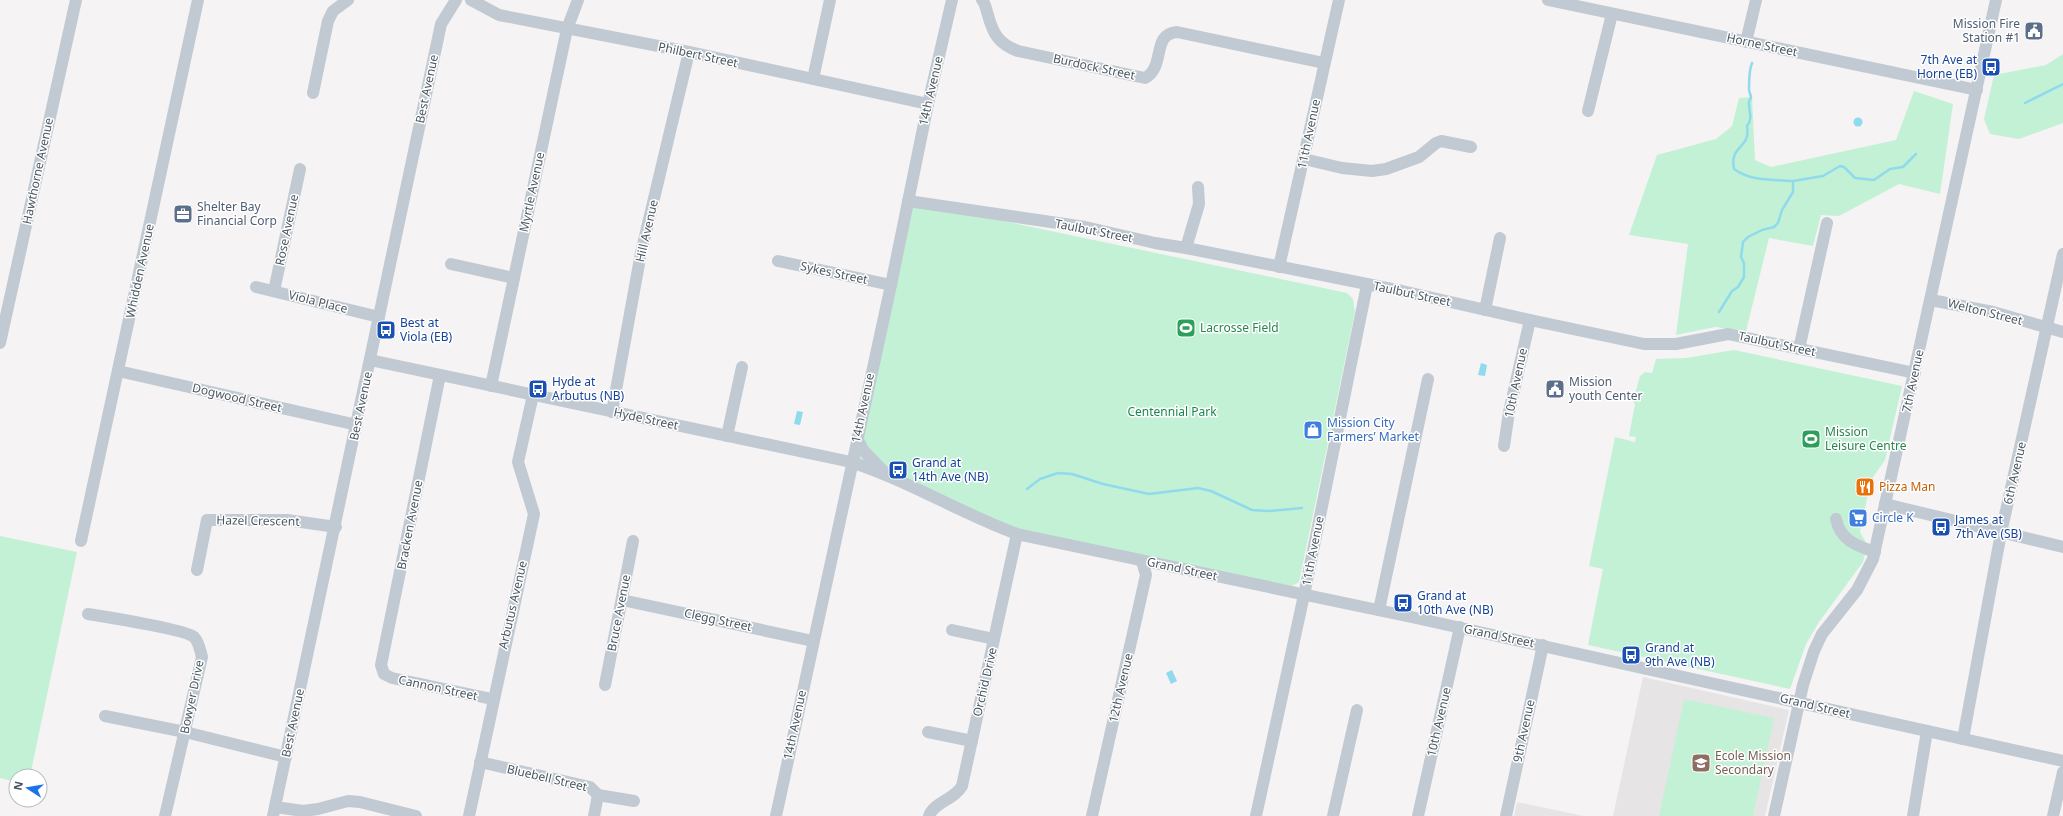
<svg xmlns="http://www.w3.org/2000/svg" width="2063" height="816" font-family="'Noto Sans',sans-serif">
  <style>
    .education { fill: #e6e4e5 }
    .green { fill: #c3f1d5 }
    .water { fill: #90daee }
    .lines { fill: none; stroke-linecap: round; stroke-linejoin: round }
    .stream { stroke: #90daee; stroke-width: 2.5 }
    .minor { stroke: #c1cad2; stroke-width: 12 }
    .labels { text-anchor: middle; stroke-width: 3; stroke-linejoin: round; paint-order: stroke }
    .service-label { font-size: 12px; fill: #4e5e75; stroke: #fff; text-anchor: start }
    .street-label { font-size: 12px; fill: #4a5661; stroke: #fff }
    .transit-label { font-size: 12px; fill: #164399; stroke: #fff; text-anchor: start }
    .leisure-label { font-size: 12px; fill: #27864d; stroke: #fff; text-anchor: start }
    .park-label { font-size: 12px; fill: #17864f; stroke: #fff }
    .shop-label { font-size: 12px; fill: #366cbe; stroke: #fff; text-anchor: start }
    .food-label { font-size: 12px; fill: #c56008; stroke: #fff; text-anchor: start }
    .education-label { font-size: 12px; fill: #785e54; stroke: #fff; text-anchor: start }
  </style>
  <rect width="100%" height="100%" fill="#f5f3f3"/>
  <g class="education">
    <path d="M1643,677L1789,710L1765,816H1613Z"/>
    <path d="M1517,802L1584,816H1514Z"/>
  </g>
  <g class="green">
    <path d="M2063,54V123L2019,139L1990,134L1984,119L1994,75L2046,65Z"/>
    <path d="M1914,91L1953,104L1940,194L1899,184L1839,216L1821,215L1813,246L1769,238L1746,331L1715,327L1676,335L1688,244L1629,235L1657,155L1716,139L1732,126L1739,98L1752,97L1755,160L1771,167L1896,140Z"/>
    <path d="M908,201L1347,293L1353,299L1355,312L1299,582L1292,586L1017,534L851,462Z"/>
    <path d="M1734,350L1902,386L1885,460L1871,480L1860,532L1865,541L1866,550L1863,562L1819,622L1806,644L1790,689L1588,645L1603,569L1589,566L1615,437L1635,442L1636,437L1629,436L1635,405L1633,401L1640,376L1645,372L1652,373L1656,359L1686,358Z"/>
    <path d="M0,536L77,552L30,776H16V782L0,778Z"/>
    <path d="M1684,699L1774,718L1753,816H1659Z"/>
  </g>
  <g class="water">
    <circle cx="1858" cy="122" r="4.5"/>
    <path d="M1481,363L1487,365L1485,376L1478,375Z"/>
    <path d="M797,411L803,412L800,425L794,424Z"/>
    <path d="M1172,670L1177,681L1171,684L1166,673Z"/>
  </g>
  <g class="lines">
    <g class="stream">
      <path d="M1752,63C1749,70 1749,81 1749,89C1749,92 1751,95 1751,98C1750,100 1748,102 1749,104C1749,113 1753,118 1747,126C1751,150 1729,144 1734,169C1752,182 1772,179 1793,181"/>
      <path d="M2025,103L2063,84"/>
      <path d="M1719,312L1732,291L1738,287L1744,277V263L1741,257L1743,242L1748,237L1762,230L1774,227L1778,223L1782,210L1793,192V181L1823,176L1840,166L1844,167L1855,178L1874,180L1890,169L1903,167L1916,154"/>
      <path d="M1027,489L1040,479L1058,473L1072,474L1103,484L1149,494L1198,488L1211,491L1252,510L1269,511L1302,508"/>
    </g>
    <g class="minor">
      <path d="M471,0L499,15L689,52L928,104"/>
      <path d="M982,0C986,4 986,10 988,15C993,34 999,44 1018,51L1145,78C1166,67 1151,34 1177,32L1324,63"/>
      <path d="M1548,0L1977,90"/>
      <path d="M1746,42L1756,0"/>
      <path d="M813,79L830,0"/>
      <path d="M313,93L328,21L333,11L348,0"/>
      <path d="M1588,111L1612,14"/>
      <path d="M1304,159L1342,168L1372,171L1386,169L1419,157L1436,143L1441,141L1471,147"/>
      <path d="M908,201L1085,227L1155,243L1186,248L1402,291L1530,320L1644,344H1676L1728,334L1915,373"/>
      <path d="M1186,248L1199,204L1198,187"/>
      <path d="M778,261L891,285"/>
      <path d="M451,264L514,278"/>
      <path d="M1279,267L1339,0"/>
      <path d="M256,287L379,317"/>
      <path d="M274,291L300,169"/>
      <path d="M1931,300L1993,312L2063,332"/>
      <path d="M1485,310L1500,238"/>
      <path d="M0,343L76,0"/>
      <path d="M1799,349L1827,223"/>
      <path d="M370,360L851,462C909,481 960,513 1017,534L1416,618L2063,761"/>
      <path d="M118,371L357,425"/>
      <path d="M440,375L381,665L384,674L392,678L492,699"/>
      <path d="M491,386L567,29L578,0"/>
      <path d="M612,412L641,253L689,52"/>
      <path d="M727,436L742,367"/>
      <path d="M857,438L863,450L883,471"/>
      <path d="M1504,446L1509,412L1530,320"/>
      <path d="M1885,504L2063,547"/>
      <path d="M1836,519C1840,540 1857,546 1875,552"/>
      <path d="M81,541L198,0"/>
      <path d="M197,570L207,520H287L336,527"/>
      <path d="M622,600L813,641"/>
      <path d="M1379,610L1428,379"/>
      <path d="M88,614C106,617 185,629 194,637C199,642 200,650 202,657L165,816"/>
      <path d="M952,630L994,639"/>
      <path d="M605,685L633,541"/>
      <path d="M105,716L185,732L286,757"/>
      <path d="M928,732L972,741"/>
      <path d="M1963,739L2001,533L2063,254"/>
      <path d="M480,762L590,787L598,795L634,801"/>
      <path d="M275,807L303,811L318,809L348,801L360,802L416,816"/>
      <path d="M273,816L441,24L456,0"/>
      <path d="M469,816L534,514L518,462L533,395"/>
      <path d="M594,816L598,795"/>
      <path d="M776,816L891,285L928,104L952,0"/>
      <path d="M929,816C934,802 954,800 962,786L1017,534"/>
      <path d="M1092,816L1146,575L1142,561"/>
      <path d="M1256,816L1304,595L1367,285"/>
      <path d="M1333,816L1357,710"/>
      <path d="M1418,816L1460,627"/>
      <path d="M1506,816L1543,645"/>
      <path d="M1774,816L1803,685L1814,651L1822,634L1857,590L1873,559L1996,0"/>
      <path d="M1913,816L1927,731"/>
      <path d="M2053,816L2063,772"/>
    </g>
  </g>
  <defs>
    <symbol id="civic-square" viewBox="-11 -11 22 22"><rect x="-9" y="-9" width="18" height="18" rx="4" fill="#5c6f8a" stroke="#fff"/><path d="M-.6-6.5H3V-4.5H.6V-3L4-1V1h2V6H-6V1h2V-1L-.6-3ZM-1.2 2.5V6h2.4V2.5Z" fill="#fff"/></symbol>
    <symbol id="bus-square" viewBox="-11 -11 22 22"><rect x="-9" y="-9" width="18" height="18" rx="4" fill="#1a4fb4" stroke="#fff"/><path d="M-5-6H5V4H4V6H2V4H-2V6H-4V4H-5ZM-3.5-4V0h7V-4ZM-3.5 1.2v1.5H-2V1.2ZM2 1.2v1.5H3.5V1.2Z" fill="#fff"/></symbol>
    <symbol id="office-square" viewBox="-11 -11 22 22"><rect x="-9" y="-9" width="18" height="18" rx="4" fill="#5c6f8a" stroke="#fff"/><path d="M-6-3h4V-5.5h4V-3h4V5H-6ZM-1-4.5V-3h2v-1.5ZM-6 0V1H6V0Z" fill="#fff"/></symbol>
    <symbol id="stadium-square" viewBox="-11 -11 22 22"><rect x="-9" y="-9" width="18" height="18" rx="4" fill="#2e9e5b" stroke="#fff"/><path d="M0-5a6.5 5 0 1 0 0 10a6.5 5 0 1 0 0-10ZM-3.5-1.8h7v3.6h-7Z" fill="#fff"/></symbol>
    <symbol id="shop-square" viewBox="-11 -11 22 22"><rect x="-9" y="-9" width="18" height="18" rx="4" fill="#3f7fe0" stroke="#fff"/><path d="M-5-2.5h2.3a2.7 3.5 0 0 1 5.4 0H5L5.5 6h-11ZM-1.5-2.5h3a1.5 2.3 0 0 0-3 0Z" fill="#fff"/></symbol>
    <symbol id="restaurant-square" viewBox="-11 -11 22 22"><rect x="-9" y="-9" width="18" height="18" rx="4" fill="#e8710a" stroke="#fff"/><path d="M-5-6h1v4h1v-4h1v4h1v-4h1v5L-1.5 .5V6h-2V.5L-5-1ZM5-6V6H3V1.5H1.5Q1.5-4 5-6Z" fill="#fff"/></symbol>
    <symbol id="supermarket-square" viewBox="-11 -11 22 22"><rect x="-9" y="-9" width="18" height="18" rx="4" fill="#3f7fe0" stroke="#fff"/><path d="M-6-5.5h2.5l.6 2H6L4.5 2H-2.5L-4.4-4H-6ZM-1.5 3.2a1.3 1.3 0 1 0 .1 0ZM3 3.2a1.3 1.3 0 1 0 .1 0Z" fill="#fff"/></symbol>
    <symbol id="school-square" viewBox="-11 -11 22 22"><rect x="-9" y="-9" width="18" height="18" rx="4" fill="#8d6e63" stroke="#fff"/><path d="M0-5L7-2L0 1L-7-2ZM-4 1L0 2.5L4 1V4Q0 6-4 4Z" fill="#fff"/></symbol>
  </defs>
  <g fill-rule="evenodd">
    <use href="#civic-square" x="2023" y="20" width="22" height="22"/>
    <use href="#bus-square" x="1980" y="56" width="22" height="22"/>
    <use href="#office-square" x="172" y="203" width="22" height="22"/>
    <use href="#stadium-square" x="1175" y="317" width="22" height="22"/>
    <use href="#bus-square" x="375" y="319" width="22" height="22"/>
    <use href="#bus-square" x="527" y="378" width="22" height="22"/>
    <use href="#civic-square" x="1544" y="378" width="22" height="22"/>
    <use href="#shop-square" x="1302" y="419" width="22" height="22"/>
    <use href="#stadium-square" x="1800" y="428" width="22" height="22"/>
    <use href="#bus-square" x="887" y="459" width="22" height="22"/>
    <use href="#restaurant-square" x="1854" y="476" width="22" height="22"/>
    <use href="#supermarket-square" x="1847" y="507" width="22" height="22"/>
    <use href="#bus-square" x="1930" y="516" width="22" height="22"/>
    <use href="#bus-square" x="1392" y="592" width="22" height="22"/>
    <use href="#bus-square" x="1620" y="644" width="22" height="22"/>
    <use href="#school-square" x="1690" y="752" width="22" height="22"/>
  </g>
  <g class="labels">
    <g class="service-label">
      <text x="2020" y="28" text-anchor="end">Mission Fire<tspan x="2020" dy="14">Station #1</tspan></text>
      <text x="197" y="211">Shelter Bay<tspan x="197" dy="14">Financial Corp</tspan></text>
      <text x="1569" y="386">Mission<tspan x="1569" dy="14">youth Center</tspan></text>
    </g>
    <g class="street-label">
      <text transform="translate(1762 45) rotate(12)" y="4">Horne Street</text>
      <text transform="translate(698 55) rotate(12)" y="4">Philbert Street</text>
      <text transform="translate(1094 67) rotate(12)" y="4">Burdock Street</text>
      <text transform="translate(427 89) rotate(-78)" y="4">Best Avenue</text>
      <text transform="translate(931 91) rotate(-77)" y="4">14th Avenue</text>
      <text transform="translate(1309 134) rotate(-78)" y="4">11th Avenue</text>
      <text transform="translate(38 171) rotate(-78)" y="4">Hawthorne Avenue</text>
      <text transform="translate(532 192) rotate(-78)" y="4">Myrtle Avenue</text>
      <text transform="translate(287 230) rotate(-78)" y="4">Rose Avenue</text>
      <text transform="translate(647 231) rotate(-77)" y="4">Hill Avenue</text>
      <text transform="translate(1094 231) rotate(11)" y="4">Taulbut Street</text>
      <text transform="translate(140 271) rotate(-78)" y="4">Whidden Avenue</text>
      <text transform="translate(834 273) rotate(12)" y="4">Sykes Street</text>
      <text transform="translate(1412 294) rotate(12)" y="4">Taulbut Street</text>
      <text transform="translate(318 302) rotate(14)" y="4">Viola Place</text>
      <text transform="translate(1985 312) rotate(14)" y="4">Welton Street</text>
      <text transform="translate(1777 344) rotate(12)" y="4">Taulbut Street</text>
      <text transform="translate(1913 381) rotate(-78)" y="4">7th Avenue</text>
      <text transform="translate(1516 383) rotate(-78)" y="4">10th Avenue</text>
      <text transform="translate(237 398) rotate(13)" y="4">Dogwood Street</text>
      <text transform="translate(361 406) rotate(-78)" y="4">Best Avenue</text>
      <text transform="translate(863 408) rotate(-78)" y="4">14th Avenue</text>
      <text transform="translate(646 419) rotate(12)" y="4">Hyde Street</text>
      <text transform="translate(2015 473) rotate(-77)" y="4">6th Avenue</text>
      <text transform="translate(258 521) rotate(1)" y="4">Hazel Crescent</text>
      <text transform="translate(410 525) rotate(-79)" y="4">Bracken Avenue</text>
      <text transform="translate(1313 551) rotate(-79)" y="4">11th Avenue</text>
      <text transform="translate(1182 569) rotate(12)" y="4">Grand Street</text>
      <text transform="translate(513 605) rotate(-77)" y="4">Arbutus Avenue</text>
      <text transform="translate(619 613) rotate(-79)" y="4">Bruce Avenue</text>
      <text transform="translate(718 620) rotate(12)" y="4">Clegg Street</text>
      <text transform="translate(1499 636) rotate(12)" y="4">Grand Street</text>
      <text transform="translate(985 682) rotate(-77)" y="4">Orchid Drive</text>
      <text transform="translate(438 688) rotate(12)" y="4">Cannon Street</text>
      <text transform="translate(1121 688) rotate(-77)" y="4">12th Avenue</text>
      <text transform="translate(192 697) rotate(-78)" y="4">Bowyer Drive</text>
      <text transform="translate(1815 706) rotate(13)" y="4">Grand Street</text>
      <text transform="translate(1439 722) rotate(-77)" y="4">10th Avenue</text>
      <text transform="translate(293 723) rotate(-78)" y="4">Best Avenue</text>
      <text transform="translate(795 725) rotate(-78)" y="4">14th Avenue</text>
      <text transform="translate(1524 731) rotate(-78)" y="4">9th Avenue</text>
      <text transform="translate(547 778) rotate(13)" y="4">Bluebell Street</text>
    </g>
    <g class="transit-label">
      <text x="1977" y="64" text-anchor="end">7th Ave at<tspan x="1977" dy="14">Horne (EB)</tspan></text>
      <text x="400" y="327">Best at<tspan x="400" dy="14">Viola (EB)</tspan></text>
      <text x="552" y="386">Hyde at<tspan x="552" dy="14">Arbutus (NB)</tspan></text>
      <text x="912" y="467">Grand at<tspan x="912" dy="14">14th Ave (NB)</tspan></text>
      <text x="1955" y="524">James at<tspan x="1955" dy="14">7th Ave (SB)</tspan></text>
      <text x="1417" y="600">Grand at<tspan x="1417" dy="14">10th Ave (NB)</tspan></text>
      <text x="1645" y="652">Grand at<tspan x="1645" dy="14">9th Ave (NB)</tspan></text>
    </g>
    <g class="leisure-label">
      <text x="1200" y="332">Lacrosse Field</text>
      <text x="1825" y="436">Mission<tspan x="1825" dy="14">Leisure Centre</tspan></text>
    </g>
    <g class="park-label">
      <text x="1172" y="416">Centennial Park</text>
    </g>
    <g class="shop-label">
      <text x="1327" y="427">Mission City<tspan x="1327" dy="14">Farmers’ Market</tspan></text>
      <text x="1872" y="522">Circle K</text>
    </g>
    <g class="food-label">
      <text x="1879" y="491">Pizza Man</text>
    </g>
    <g class="education-label">
      <text x="1715" y="760">Ecole Mission<tspan x="1715" dy="14">Secondary</tspan></text>
    </g>
  </g>
  <g transform="translate(28 788) rotate(282)"><circle r="19" fill="#ffffff" stroke="#b7bbc0"/>
  <path d="M0-3L7 15L0 10L-7 15Z" fill="#1a73e8"/>
  <text y="-6" font-size="11" font-weight="bold" text-anchor="middle" fill="#4a5661">N</text>
  </g>
</svg>
